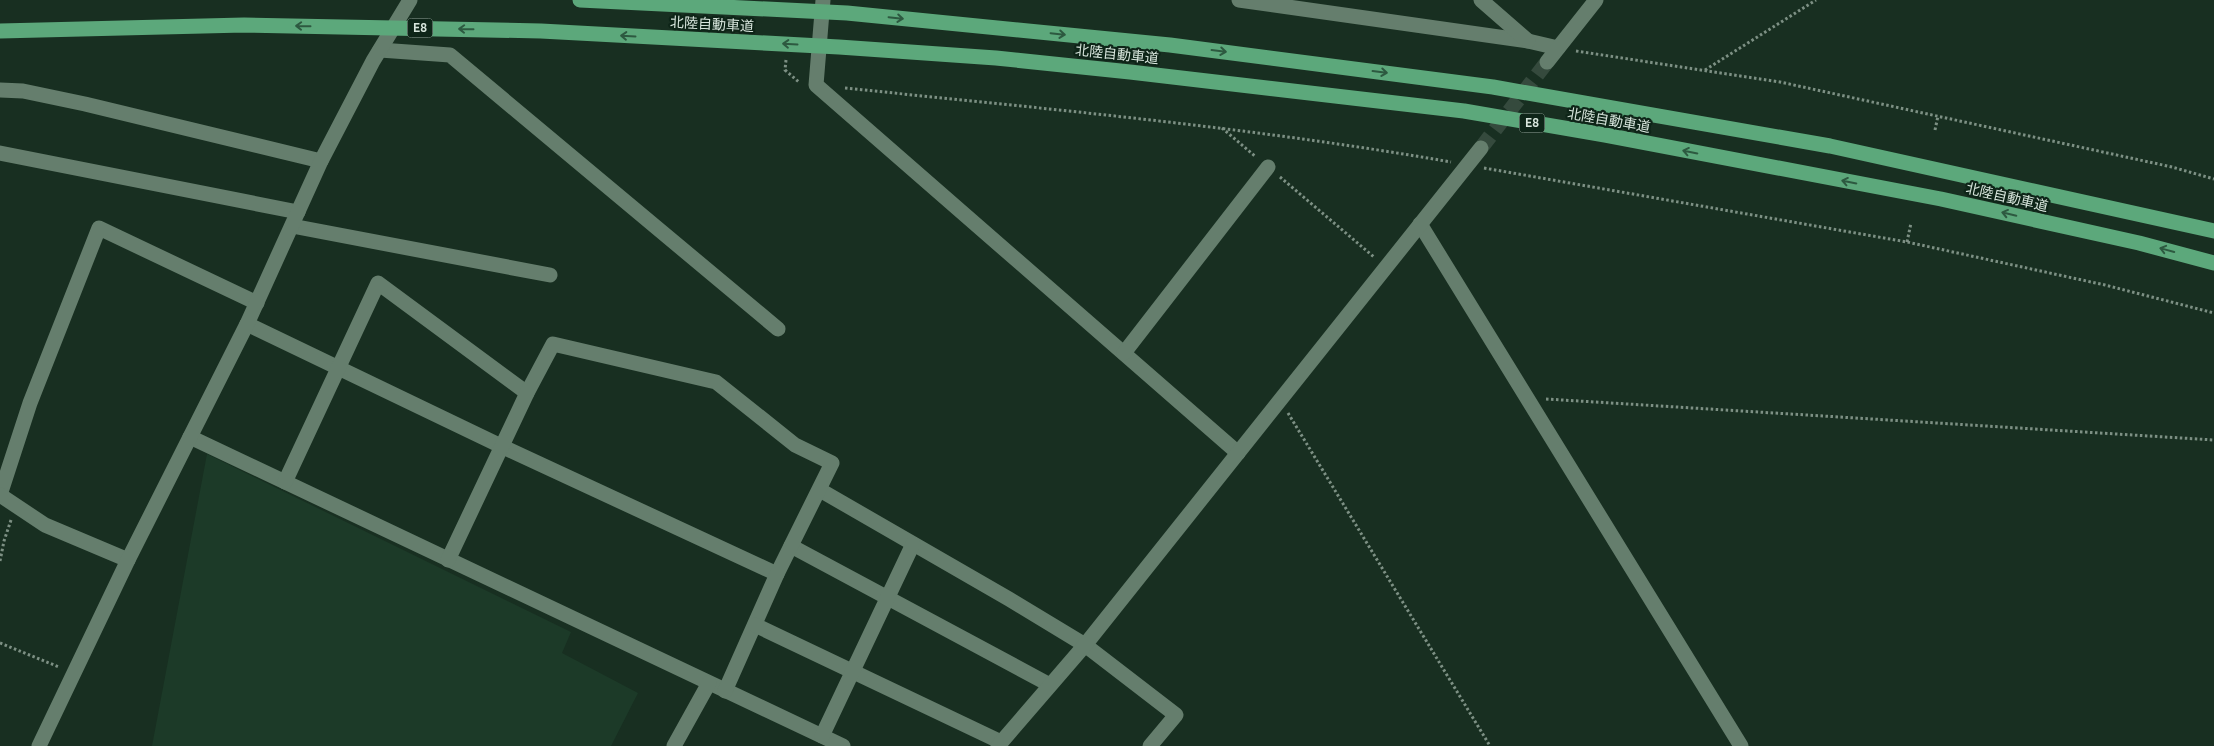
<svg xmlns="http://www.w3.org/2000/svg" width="2214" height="746" font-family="Ubuntu,'Noto Sans JP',sans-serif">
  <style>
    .built { fill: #1c3a28 }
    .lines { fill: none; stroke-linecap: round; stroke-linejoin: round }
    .street-tunnel { stroke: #354a3d; stroke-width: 15; stroke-dasharray: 15 8; stroke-linecap: butt }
    .path { stroke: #7d9084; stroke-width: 3; stroke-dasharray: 2.5 2.5; stroke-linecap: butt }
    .street { stroke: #657e6d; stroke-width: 15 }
    .secondary { stroke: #657e6d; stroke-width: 15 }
    .highway { stroke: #5ca87b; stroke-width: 15 }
    .oneway { stroke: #2d5940 }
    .labels { text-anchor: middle; stroke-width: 4.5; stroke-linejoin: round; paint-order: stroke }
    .shield { fill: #0e2518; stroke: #9baba1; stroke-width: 1 }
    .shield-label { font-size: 12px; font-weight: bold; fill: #d7e5dc }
    .street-label { font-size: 14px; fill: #d7e5dc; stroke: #0e2518 }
  </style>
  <rect width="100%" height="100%" fill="#182f21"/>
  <path class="built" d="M207,454L571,632L562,653L638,693L611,746H152Z"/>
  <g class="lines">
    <path class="street-tunnel" d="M1481,148L1547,62"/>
    <g class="path">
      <path d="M1576,51L1780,82L2172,167L2214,179"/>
      <path d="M786,60L785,70L800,83"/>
      <path d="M1705,70L1816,0"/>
      <path d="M845,88C1047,109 1250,127 1451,162"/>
      <path d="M1222,128L1256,157"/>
      <path d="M1935,130L1938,116"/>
      <path d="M1484,168L1907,242L2105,285L2214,313"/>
      <path d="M1280,177L1374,257"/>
      <path d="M1907,242L1911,223"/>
      <path d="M1546,399L2214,440"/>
      <path d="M1288,413L1490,746"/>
      <path d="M0,561L4,541L11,520"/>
      <path d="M0,643L59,667"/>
    </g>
    <g class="street">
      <path d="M823,0L816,85L1238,453"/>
      <path d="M1239,0L1528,41L1558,48"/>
      <path d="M1481,0L1528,41"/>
      <path d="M380,50L450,55L778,329"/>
      <path d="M1547,62L1596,0"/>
      <path d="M0,90L23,91L85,104L321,161"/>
      <path d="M0,153L298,212"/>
      <path d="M1420,224L1741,746"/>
      <path d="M292,226L550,275"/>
      <path d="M247,324L501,446L777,574"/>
      <path d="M1124,353L1268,167"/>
      <path d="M190,437L843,746"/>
      <path d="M285,482L378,283L527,393"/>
      <path d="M820,490L1009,599L1085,645L1176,715L1150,746"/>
      <path d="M0,495L30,403L99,228L257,303"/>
      <path d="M0,495L45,525L128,560"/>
      <path d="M791,546L1050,685"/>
      <path d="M448,560L527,393L553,344L716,382L795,445L832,463L777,574L725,691"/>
      <path d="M755,625L1001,742"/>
      <path d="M822,736L913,544"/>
      <path d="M674,746L709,683"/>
      <path d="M998,746L1085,645L1481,148"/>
    </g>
    <path class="secondary" d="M39,746L128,560L247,324L321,161L373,61L410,0"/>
    <g class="highway">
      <path d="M580,0L847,13L1170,45L1493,87L1830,146L2214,231"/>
      <path d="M0,31L244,25L541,31L839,47L996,58L1130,72L1464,111L1605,135L1941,199L2139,243L2214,263"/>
    </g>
  </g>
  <defs><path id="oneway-shaft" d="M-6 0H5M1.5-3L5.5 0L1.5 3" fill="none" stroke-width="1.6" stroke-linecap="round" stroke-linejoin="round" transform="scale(1.25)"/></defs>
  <g class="oneway">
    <use href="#oneway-shaft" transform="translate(896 18) rotate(6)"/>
    <use href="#oneway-shaft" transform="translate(303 26) rotate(-179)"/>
    <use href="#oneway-shaft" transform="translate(466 29) rotate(-179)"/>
    <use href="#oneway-shaft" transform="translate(1058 34) rotate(6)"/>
    <use href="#oneway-shaft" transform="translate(628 36) rotate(-177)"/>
    <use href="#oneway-shaft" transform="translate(790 44) rotate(-177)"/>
    <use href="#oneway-shaft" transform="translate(1219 51) rotate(7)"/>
    <use href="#oneway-shaft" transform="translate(1380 72) rotate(7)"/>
    <use href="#oneway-shaft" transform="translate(1690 152) rotate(-169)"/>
    <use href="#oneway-shaft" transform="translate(1849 182) rotate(-169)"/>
    <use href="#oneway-shaft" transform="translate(2009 214) rotate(-167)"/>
    <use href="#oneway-shaft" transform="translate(2167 250) rotate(-165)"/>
  </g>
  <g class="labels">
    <g class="shield">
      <rect x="407.5" y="18.5" width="25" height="19" rx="4"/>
      <rect x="1519.5" y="113.5" width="25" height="19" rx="4"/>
    </g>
    <g class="shield-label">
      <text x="420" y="32">E8</text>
      <text x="1532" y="127">E8</text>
    </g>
    <g class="street-label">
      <text transform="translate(712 24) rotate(3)" y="5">北陸自動車道</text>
      <text transform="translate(1117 54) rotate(6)" y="5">北陸自動車道</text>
      <text transform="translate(1609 120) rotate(10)" y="5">北陸自動車道</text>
      <text transform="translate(2007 197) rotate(13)" y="5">北陸自動車道</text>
    </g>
  </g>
</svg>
